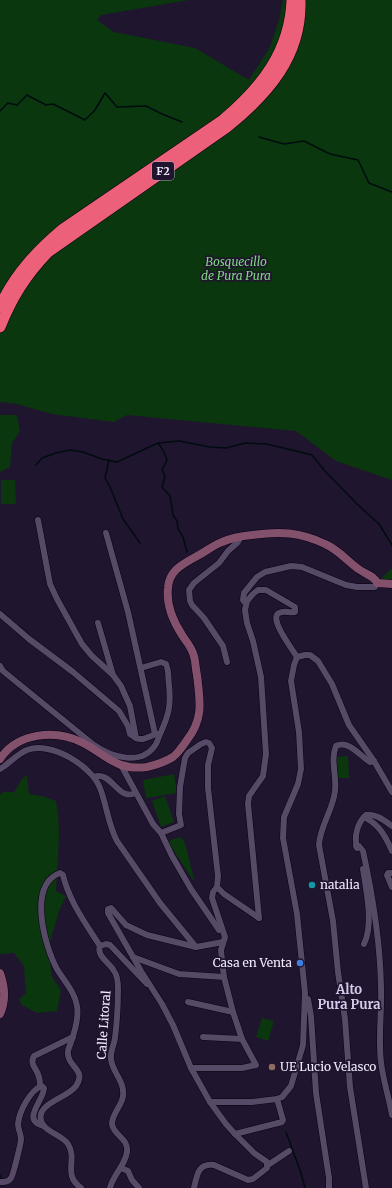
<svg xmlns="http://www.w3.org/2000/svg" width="392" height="1188" font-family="Merriweather,serif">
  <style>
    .green { fill: #0a370e }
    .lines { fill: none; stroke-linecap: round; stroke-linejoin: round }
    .stream { stroke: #010c10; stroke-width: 1.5 }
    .street-casing { stroke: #0a0215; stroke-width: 7 }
    .secondary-casing { stroke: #0a0215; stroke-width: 9 }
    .highway-casing { stroke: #0a0215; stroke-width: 12 }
    .street { stroke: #564a67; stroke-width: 6 }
    .secondary { stroke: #83516c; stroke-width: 8 }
    .highway { stroke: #ec6179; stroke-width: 11 }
    .culture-dot { fill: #0f9aa8; stroke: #20152e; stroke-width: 1.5 }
    .shop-dot { fill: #3f7fe0; stroke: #20152e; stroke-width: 1.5 }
    .education-dot { fill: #8d6e63; stroke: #20152e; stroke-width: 1.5 }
    .labels { text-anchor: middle; stroke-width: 3.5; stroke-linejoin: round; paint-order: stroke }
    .shield { fill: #20152e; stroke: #b2aabe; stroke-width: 1 }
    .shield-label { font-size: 11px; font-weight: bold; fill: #f1eafc }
    .park-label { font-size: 12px; font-style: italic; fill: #7ed880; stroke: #20152e }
    .poi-label { font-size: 12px; fill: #f1eafc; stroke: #20152e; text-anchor: start }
    .street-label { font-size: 12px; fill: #f1eafc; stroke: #20152e }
    .neighbourhood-label { font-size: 13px; font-weight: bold; fill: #d7caec; stroke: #20152e }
  </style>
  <rect width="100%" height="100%" fill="#20152e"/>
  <g class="green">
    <path d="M0,0H189L101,15L97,20L114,32L195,48L249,80L270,47L279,20L283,0H392V480L336,461L296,431L127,415L114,422L52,414L17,404L0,402Z"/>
    <path d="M0,415H17L20,431L12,443L10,467L0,472Z"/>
    <path d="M1,480H15L16,504H1Z"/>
    <path d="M392,568V584L380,580Z"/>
    <path d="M348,756L349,778H337L336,757Z"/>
    <path d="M174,774L177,793L146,798L143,780Z"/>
    <path d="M27,775L29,794L42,796L56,801C62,832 57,860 56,891L66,896L59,911L48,949L52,977L61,990L57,1011L37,1013L22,1005L19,999L26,994L24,966L14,953L0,954V795L3,792H14L22,779Z"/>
    <path d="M165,796L174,822L161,827L152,801Z"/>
    <path d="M181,837L185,843L194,879L193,880L168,842L171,840Z"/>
    <path d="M262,1018L274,1021L268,1041L256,1037Z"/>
  </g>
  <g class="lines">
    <g class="stream">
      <path d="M0,111L8,103L17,105L27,95L46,105L53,104L85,120L95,110L105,93L117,107L146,106L162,114L182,122"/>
      <path d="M259,137L284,144L304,141L330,154L358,160L369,183L392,192"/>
      <path d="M158,443L163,450L167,460L162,470L165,476L162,487L170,496L173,515L177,521L178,529L183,537L187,552"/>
      <path d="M109,460L105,478L110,487L123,519L140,543"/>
      <path d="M36,465L42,458L56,453L70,450L83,452L102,459L117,462L158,443L179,441L210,447L226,448L245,443L267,444L312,455L324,470L357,504L379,524L392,545"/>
      <path d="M286,1132L301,1173L305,1188"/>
      <path d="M0,1175L1,1180"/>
    </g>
    <defs>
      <g id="street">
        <path d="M38,520L50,584L57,599L82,644L92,656L113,675"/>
        <path d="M106,533L128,612L155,734"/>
        <path d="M246,604L243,600L244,593L257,577L265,572L291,566L302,567L346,585L357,587H375L377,583"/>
        <path d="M0,614L29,639L73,672L119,711L128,726L130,734L136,738"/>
        <path d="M98,623L113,675L121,686L130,706L136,738C145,742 150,734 159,734"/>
        <path d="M227,662L223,646L204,618L192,605L190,601L189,590L194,583L219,563L228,551L238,542L241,536"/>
        <path d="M0,666L3,671L94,745C111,757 142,767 156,744C158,740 159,736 161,732C169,714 171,705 169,685C168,678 169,670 166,664L161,662L141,668"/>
        <path d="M121,765L153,824L161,833L172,856L191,889L219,930"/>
        <path d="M0,769C10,763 17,754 27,750C51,741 92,766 100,788C107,806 108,824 117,841L160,903L196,947"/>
        <path d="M94,777C111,770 119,802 135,793"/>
        <path d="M364,817C379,824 386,837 392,851"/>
        <path d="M161,833L181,825L179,814L180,787L185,758L188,753L201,744L206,742L209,743L212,748L208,765V788L218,876L217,887L213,892L212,898L225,937L221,950L222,960L224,977L233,1012L242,1039L256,1065L242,1068H191"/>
        <path d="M356,846H359L363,851C373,897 380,939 381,986C382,1011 378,1037 381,1062C383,1080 389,1098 392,1115"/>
        <path d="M357,848C354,837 357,823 366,815C375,813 385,821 392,826"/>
        <path d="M363,869C366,890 374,924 364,944"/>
        <path d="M392,873H388L387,875L392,887"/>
        <path d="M217,887L224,894L259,918"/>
        <path d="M259,918L248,804L249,796L263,776L266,754L261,677L253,641L247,623L245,610L247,601L253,594L258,590H266L295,607V612C289,613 284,610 279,613C268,618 293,650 297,657"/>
        <path d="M223,942L196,947L147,935L126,925L111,908L108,909V913L141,971L162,1004L173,1025L191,1068L210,1102H252L277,1099L282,1097L291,1086L303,1045L305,993L297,914L283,838L284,817L298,784L301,769L299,732L291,681L294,665L297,657L305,655H310L318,661L332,684L349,725L374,761L392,792"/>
        <path d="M133,957L179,974L224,977"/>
        <path d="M308,999L311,1016L316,1093L329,1178V1188"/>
        <path d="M188,1002L233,1012"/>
        <path d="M203,1037L242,1039"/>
        <path d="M40,1086C40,1083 40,1080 39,1077C37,1068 29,1065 34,1056L73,1037"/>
        <path d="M210,1102L226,1124L235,1134L282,1122L283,1120L277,1099"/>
        <path d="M268,1165L289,1151"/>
        <path d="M121,1168L128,1171L132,1180L139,1188"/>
        <path d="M0,1182C4,1182 9,1182 11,1178C13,1176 21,1143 21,1139C21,1134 18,1129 18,1124C19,1112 30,1090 42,1086L44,1088C44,1101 20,1120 44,1126"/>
        <path d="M81,1188C62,1174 78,1160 68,1144C61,1133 37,1131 41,1114C44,1102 68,1097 76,1086C87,1070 68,1067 68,1054C67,1050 70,1046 71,1042C75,1031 79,1018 77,1006C75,992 64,981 57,969C45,947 27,885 60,873L63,875C69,901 86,924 100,946"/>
        <path d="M110,1188C113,1175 125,1166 127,1152C129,1138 113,1135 112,1124C112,1113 122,1106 123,1096C125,1081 112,1072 111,1059C110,1052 114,1045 115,1038C117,1022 118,1005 118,989C118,983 118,976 114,971C110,963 96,956 100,946L106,944L110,945L147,984"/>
        <path d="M194,1188C197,1175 198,1163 214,1165L248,1180L253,1179L267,1168V1162L254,1153L235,1134"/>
        <path d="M366,1188L350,1087L345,1019L338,972L333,921L319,845C320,826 333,810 335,791C337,776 330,760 336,746C347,740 358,753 367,760L370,762L374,761"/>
      </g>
      <g id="secondary">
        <path d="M0,759C17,733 55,729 81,742C106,754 115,771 147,767C156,765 165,762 173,757C178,753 183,746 187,740C204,718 200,701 197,675C195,667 196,658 192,651C190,645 185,640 182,635C173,621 166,605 168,588C169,570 183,564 197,556C206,552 213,545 222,542C231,538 242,536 252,535C280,531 300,532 325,544C339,550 348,562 360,570C365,574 375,576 377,583L392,584"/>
        <path d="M0,973C5,987 6,1001 0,1014"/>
      </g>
      <g id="highway">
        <path d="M0,307C14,275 37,251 63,229L223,120C261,88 290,52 292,0"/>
        <path d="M0,327C12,297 26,275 48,252L227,127C268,94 302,56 300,0"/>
      </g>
    </defs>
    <use href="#street" class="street-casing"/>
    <use href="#secondary" class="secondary-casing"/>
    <use href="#highway" class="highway-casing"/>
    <use href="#street" class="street"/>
    <use href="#secondary" class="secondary"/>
    <use href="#highway" class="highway"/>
  </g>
  <circle class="culture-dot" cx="312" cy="885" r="4"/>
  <circle class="shop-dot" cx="300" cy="963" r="4"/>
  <circle class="education-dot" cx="272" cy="1067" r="4"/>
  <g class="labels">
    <rect class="shield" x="152" y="162" width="22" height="18" rx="3"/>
    <g class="shield-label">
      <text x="163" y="175">F2</text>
    </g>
    <g class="park-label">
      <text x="236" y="266">Bosquecillo<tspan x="236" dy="14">de Pura Pura</tspan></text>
    </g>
    <g class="poi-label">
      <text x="320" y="889">natalia</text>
      <text x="292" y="967" text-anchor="end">Casa en Venta</text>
      <text x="280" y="1071">UE Lucio Velasco</text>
    </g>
    <g class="street-label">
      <text transform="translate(104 1025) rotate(-86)" y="4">Calle Litoral</text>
    </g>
    <g class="neighbourhood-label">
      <text x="349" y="994">Alto<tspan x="349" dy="15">Pura Pura</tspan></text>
    </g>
  </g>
</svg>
